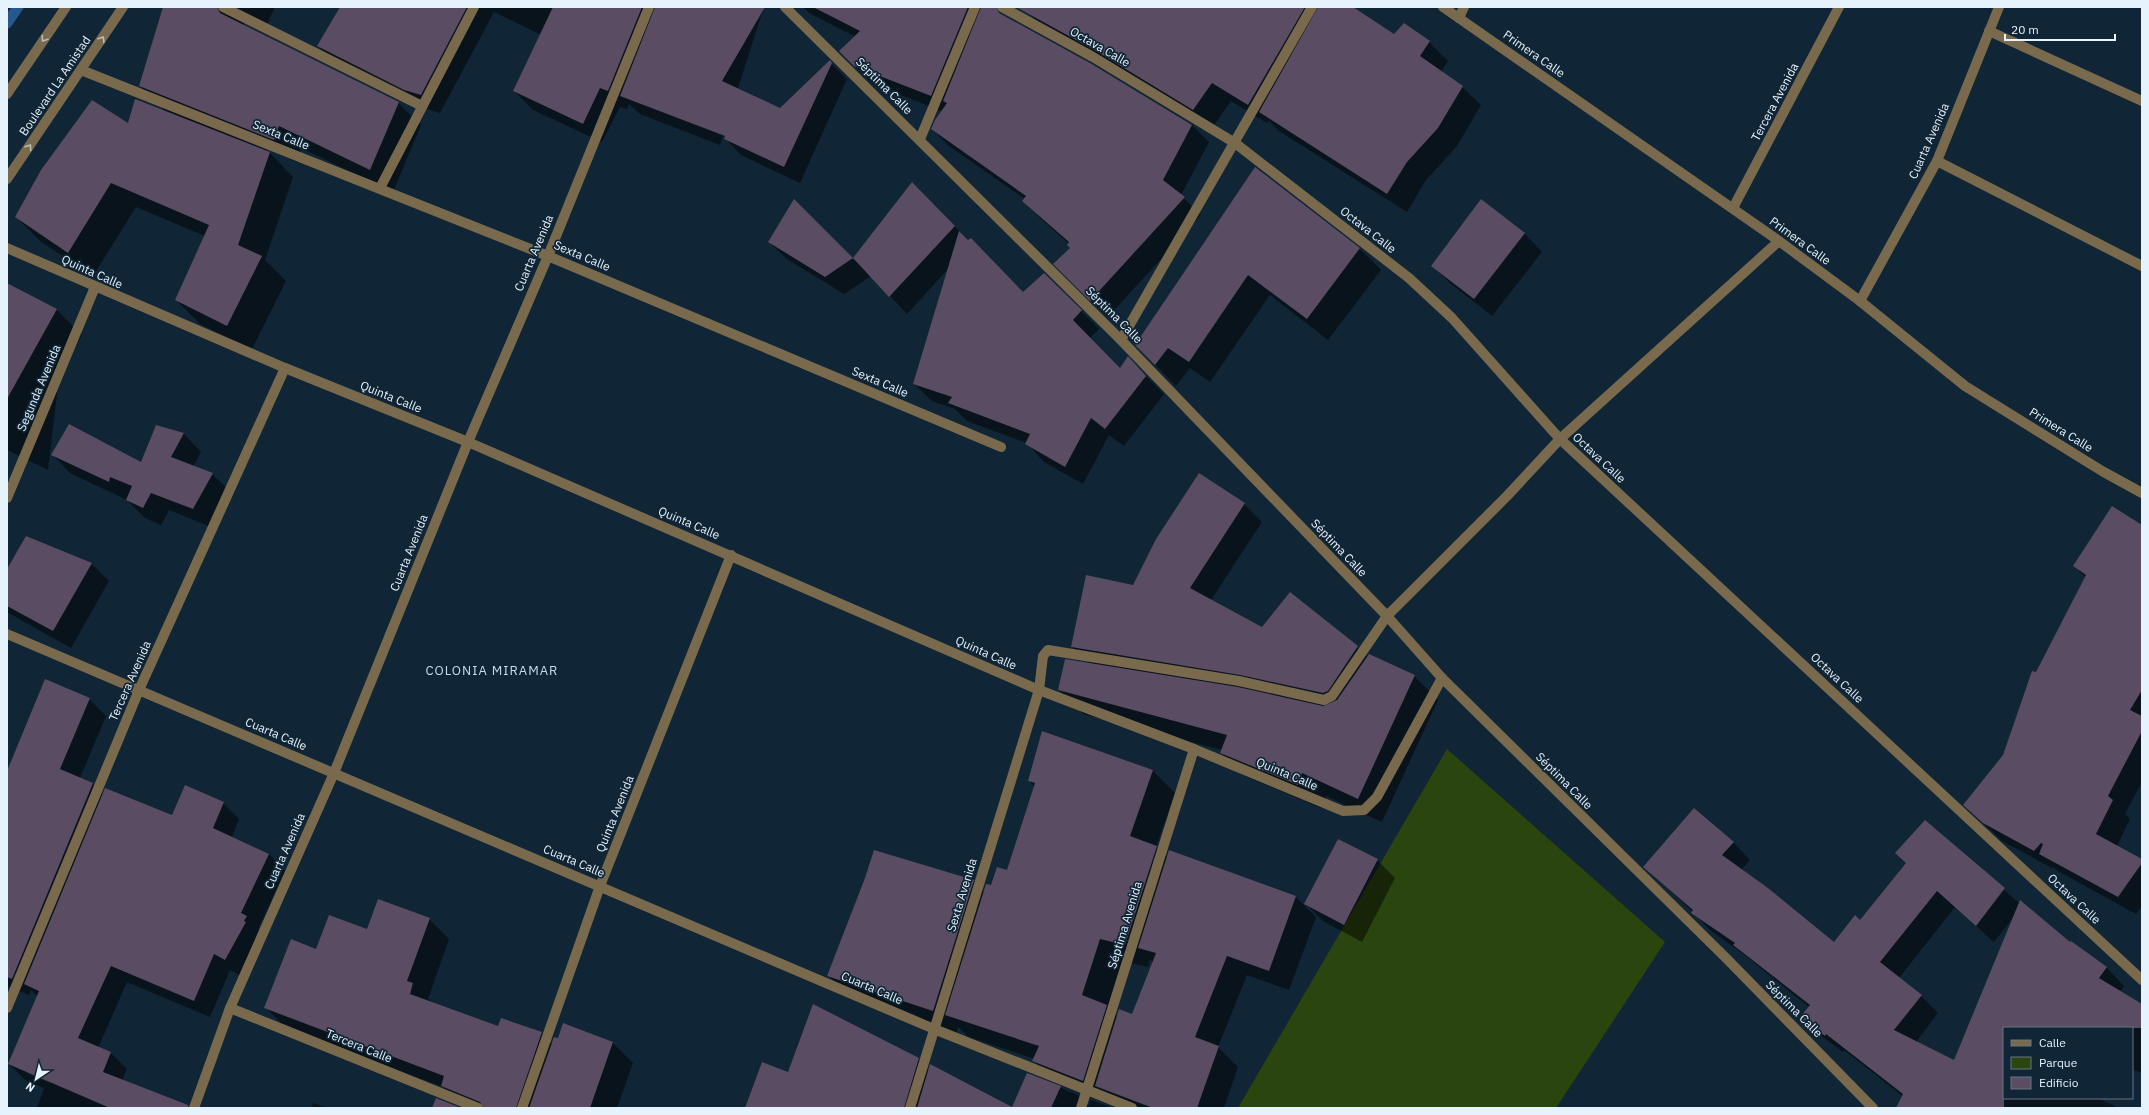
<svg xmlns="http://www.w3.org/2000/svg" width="2149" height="1115" font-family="'IBM Plex Sans',sans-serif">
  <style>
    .green { fill: #2b450f }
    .shadow { fill: #0007; fill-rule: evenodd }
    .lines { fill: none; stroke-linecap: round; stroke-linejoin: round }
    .stream { stroke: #26578d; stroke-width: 11 }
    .building { fill: #5a4c62 }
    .minor { stroke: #796a4d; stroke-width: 10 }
    .oneway { stroke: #babcb7 }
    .labels { text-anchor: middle; stroke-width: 3.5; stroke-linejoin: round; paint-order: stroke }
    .street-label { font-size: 12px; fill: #e6f3fd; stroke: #102535 }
    .neighbourhood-label { font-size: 13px; letter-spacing: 1px; fill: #c2dcf1; stroke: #102535 }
  </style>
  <rect width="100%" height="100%" fill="#102535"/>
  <path class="green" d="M1447,749L1665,942L1556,1108H1238Z"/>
  <g class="shadow">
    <path d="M164,7H275L264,31L245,23L243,25L398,103L421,125L393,192L301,148L297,162L266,149L293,177L265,260L286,281L252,349L200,324L176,300L205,236L136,207L93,276L40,241L16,217L129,124L166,112L140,86Z"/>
    <path d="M341,7H760L763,10L729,116L780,109L830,62L847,79L800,183L741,155L723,136L720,145L640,114L629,104L627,109L620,107L602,142L533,110L514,91L541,35L494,12L440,113L425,108L337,65L318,46Z"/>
    <path d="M803,7H981L1192,125L1209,142L1181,195L1201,215L1108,317L1055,264L1071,248L1069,244L1040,218L1023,201L1025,199L949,146L932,129L942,111L873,84L840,51L856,37L809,13Z"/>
    <path d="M1031,7H1351L1394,35L1404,24L1429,42L1448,61L1441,72L1462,87L1481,105L1457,146L1426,180L1407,212L1279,131L1269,121L1267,123L1231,101L1212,128L1047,32L1029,13Z"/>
    <path d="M1256,169L1360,249L1381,270L1328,340L1270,295L1210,382L1190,368L1176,386L1136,345Z"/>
    <path d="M913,183L969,241L1024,293L1044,274L1099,329L1090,338L1120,369L1145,375L1164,394L1124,446L1109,435L1083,484L1044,462L1027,443L967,421L955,409L932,401L914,384L948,269L907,314L871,276L844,294L787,259L769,242L794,201L853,260Z"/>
    <path d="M1482,201L1525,234L1542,252L1492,316L1450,283L1432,265Z"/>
    <path d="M7,283L56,309L82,335L59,377L48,470L7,450Z"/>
    <path d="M156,426L184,434L201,452L193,467L212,474L230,491L211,527L169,510L161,525L145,518L127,500L70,473L53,455L142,464Z"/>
    <path d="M1199,475L1244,504L1262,522L1211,600L1263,628L1291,593L1368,657L1414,676L1438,700L1382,822L1326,796L1321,808L1245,776L1221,753L1222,750L1083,714L1059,690L1090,664L1072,647L1134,586Z"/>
    <path d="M2142,526V782L2125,814L2130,819L2117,846L2142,861V906L2136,914L2058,871L2053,867L2052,868L2002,841L1965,805L2004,756L2036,673L2086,578L2074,566Z"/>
    <path d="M92,564L109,581L71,648L7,612V571Z"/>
    <path d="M89,699L106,716L80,778L93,784L104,795L172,817L223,803L239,819L232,837L269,854L285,871L258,929L262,933L241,976L230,970L210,1017L127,982L98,1048L111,1053L127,1069L122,1080L177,1108H37L44,1088L25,1080L9,1064L38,997L31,990L29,995L7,986V780ZM27,1071L51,1081L50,1083L27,1073Z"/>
    <path d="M1043,732L1153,771L1175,793L1156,847L1168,858L1296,897L1316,917L1289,990L1247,975L1218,1047L1238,1067L1224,1108H1121L1107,1097L1105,1103L1056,1083L1034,1061L1035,1059L969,1037L958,1027L956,1034L851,999L829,976L973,881L984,892L1007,872L1035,787L1029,781ZM1150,959L1153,962L1132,1015L1118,1017L1108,1007L1122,961L1148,967Z"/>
    <path d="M1925,821L2019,903L2070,944L2072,942L2107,968L2124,986L2120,992L2142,1005V1073L2132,1069V1028H2004V1098H2097L2119,1108H1974L2013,918L1994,942L1955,907L1899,978L1921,996L1938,1013L1916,1042L1952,1108H1918L1844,1050L1843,1052L1819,1034L1801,1017L1809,1007L1742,953L1710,930L1693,912L1645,867L1733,842L1750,860L1741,870L1834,943L1861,921L1907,863Z"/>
    <path d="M1377,860L1395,878L1362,942L1323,921L1306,904Z"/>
    <path d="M429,919L449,939L428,999L432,1003L499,1027L541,1033L552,1044L559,1039L564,1025L613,1043L633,1063L617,1108H468L462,1106L443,1087L286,1028L266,1008L317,950L368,930Z"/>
    <path d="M918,1059L929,1070L1013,1108H746L788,1073Z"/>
    <path d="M1028,1074L1078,1095L1089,1106L1091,1100L1113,1108H1013Z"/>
    <path d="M313,1103L328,1108H312Z"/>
  </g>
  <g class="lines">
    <path class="stream" d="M7,23L18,7"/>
  </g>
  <g class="building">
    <path d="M163,7H217L220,13L236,21L399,102L370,170L279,126L274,140L139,86Z"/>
    <path d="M340,7H467L421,95L404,90L317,46Z"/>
    <path d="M553,7H642L608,91L600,88L583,124L513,91Z"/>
    <path d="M655,7H765L722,81L780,108L830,60L832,63L784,167L724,139L725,136L620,96Z"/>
    <path d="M813,7H968L931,96L854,66L839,51L860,31Z"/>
    <path d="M981,7H996L999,13L1090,63L1192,125L1163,180L1185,197L1090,301L1053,264L1070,248L1067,245L1069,242L1022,201L1026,196L931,129L935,120L947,103L943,101Z"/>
    <path d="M1016,7H1305L1248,105L1212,83L1193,110L1096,51Z"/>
    <path d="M1318,7H1353L1394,34L1404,23L1430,41L1420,56L1463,86L1438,128L1407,162L1387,194L1259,112Z"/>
    <path d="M135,99L270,152L238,245L262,256L227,326L175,300L209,225L111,183L68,253L15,217L41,170L92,100L128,123Z"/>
    <path d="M1255,167L1360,248L1307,319L1248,275L1189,362L1168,348L1155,365L1135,345Z"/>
    <path d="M912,182L955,226L889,297L853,258Z"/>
    <path d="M794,199L853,258L825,277L768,242Z"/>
    <path d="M1481,199L1525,233L1474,299L1431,266Z"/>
    <path d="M959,231L968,240L971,238L1023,292L1044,273L1082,310L1073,320L1120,368L1128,356L1146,376L1105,429L1091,418L1065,467L1025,444L1030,434L948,403L952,397L913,384Z"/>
    <path d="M7,283L57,309L7,399Z"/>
    <path d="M69,424L141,462L156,425L184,433L171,457L213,473L193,509L151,493L143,508L126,500L132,486L110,477L109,482L51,455Z"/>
    <path d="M1199,473L1245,503L1190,588L1262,627L1290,592L1358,646L1328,691L1323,693L1240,675L1071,647L1086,575L1133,585L1156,539Z"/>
    <path d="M2112,506L2142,525V690L2130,710L2142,716V731L2108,796L2113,800L2096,834L2142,859V863L2118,897L2039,854L2043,844L2041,843L2034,851L1983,823L1963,805L2003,755L2032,671L2036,672L2086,575L2073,566Z"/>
    <path d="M26,536L92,563L53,631L7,606V569Z"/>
    <path d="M1369,654L1415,675L1358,799L1302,773L1298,785L1220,753L1227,735L1058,690L1065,659L1238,687L1323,706L1337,700Z"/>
    <path d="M45,679L90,698L60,769L93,783L12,979L7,977V771Z"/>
    <path d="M1042,731L1153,770L1130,836L1157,846L1125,945L1100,939L1082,995L1107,1005L1083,1081L1032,1061L1039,1046L945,1015L986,884L991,885L997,867L1007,870L1035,783L1028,781Z"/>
    <path d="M185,785L224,802L213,828L269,854L241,913L247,916L244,921L246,922L225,960L214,954L194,1001L111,966L78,1038L111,1052L103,1072L188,1105V1108H110L8,1064L39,991L24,984L105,788L172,815Z"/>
    <path d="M1694,808L1734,842L1722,855L1768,888L1834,942L1855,915L1860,920L1906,863L1895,853L1925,820L2005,888L1976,926L1937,891L1880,962L1922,995L1894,1030L1954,1060L2020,900L2070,942L2071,941L2107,967L2099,978L2142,1004V1028H2004V1108H1896L1903,1094L1826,1034L1825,1036L1800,1017L1810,1005L1733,945L1735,943L1691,913L1693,910L1643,867Z"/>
    <path d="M1338,839L1378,859L1344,925L1304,904Z"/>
    <path d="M874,850L974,880L933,1011L827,976L865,878Z"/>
    <path d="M1169,850L1296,896L1269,971L1227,956L1195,1037L1219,1046L1197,1108H1153L1095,1086L1119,1009L1132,1014L1156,953L1138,948Z"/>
    <path d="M378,899L430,918L407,981L413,983L410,994L498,1026L501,1018L542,1032L516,1108H484L480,1102L441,1086L444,1076L264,1008L291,939L316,949L329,915L367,929Z"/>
    <path d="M813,1004L919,1058L904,1108H745L762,1062L788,1072Z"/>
    <path d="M563,1023L613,1042L590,1108H529L554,1037L558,1038Z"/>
    <path d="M930,1064L1012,1107L1027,1073L1061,1086L1051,1108H917Z"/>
    <path d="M436,1098L461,1108H432Z"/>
  </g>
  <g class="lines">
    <g class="minor">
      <path d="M223,7L422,106"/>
      <path d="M785,7L1121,340L1387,616L1442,678L1726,958L1873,1108"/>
      <path d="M1002,7L1093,57L1235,143L1409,278L1452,318L1560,439L2142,980"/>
      <path d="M1443,7L1779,241L1860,301L1965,386L2102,471L2142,493"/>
      <path d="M1459,18L1464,7"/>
      <path d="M1989,31L2142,101"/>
      <path d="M81,70L548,256L1001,447"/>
      <path d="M7,94L66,7"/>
      <path d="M920,139L975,7"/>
      <path d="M1937,161L2142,266"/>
      <path d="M7,179L123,7"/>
      <path d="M380,188L474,7"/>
      <path d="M1733,208L1839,7"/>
      <path d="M7,248L285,368L468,442L1039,690L1194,749L1343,811L1364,810L1377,797L1442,678"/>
      <path d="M1860,301L1937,161L1999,7"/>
      <path d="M1121,340L1312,7"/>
      <path d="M7,498L95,287"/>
      <path d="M7,634L934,1029L1132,1108"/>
      <path d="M7,1008L139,690L285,368"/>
      <path d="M230,1008L478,1108"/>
      <path d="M194,1108L230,1008L334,773L468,442L548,256L649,7"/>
      <path d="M522,1108L600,886L731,555"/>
      <path d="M910,1108L1039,690L1043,656L1048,650L1239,681L1324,700L1332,696L1387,616L1507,496L1560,439L1779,241"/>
      <path d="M1081,1108L1194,749"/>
    </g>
  </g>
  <defs><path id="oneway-chevron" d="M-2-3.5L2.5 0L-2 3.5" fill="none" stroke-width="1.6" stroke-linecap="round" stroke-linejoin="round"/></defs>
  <g class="oneway">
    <use href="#oneway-chevron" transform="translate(44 39) rotate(124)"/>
    <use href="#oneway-chevron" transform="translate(102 39) rotate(-57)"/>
    <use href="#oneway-chevron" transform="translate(29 147) rotate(-56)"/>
  </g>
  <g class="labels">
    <g class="street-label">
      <text transform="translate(1100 47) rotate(30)" y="4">Octava Calle</text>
      <text transform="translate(1534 54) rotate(35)" y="4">Primera Calle</text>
      <text transform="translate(55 86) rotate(-56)" y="4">Boulevard La Amistad</text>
      <text transform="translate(884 86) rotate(45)" y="4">Séptima Calle</text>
      <text transform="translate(1775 102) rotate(-62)" y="4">Tercera Avenida</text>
      <text transform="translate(281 135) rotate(22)" y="4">Sexta Calle</text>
      <text transform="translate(1929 141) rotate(-66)" y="4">Cuarta Avenida</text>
      <text transform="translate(1368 230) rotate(38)" y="4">Octava Calle</text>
      <text transform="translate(1800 241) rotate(36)" y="4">Primera Calle</text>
      <text transform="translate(534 253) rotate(-67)" y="4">Cuarta Avenida</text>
      <text transform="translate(582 256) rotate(23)" y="4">Sexta Calle</text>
      <text transform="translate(92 272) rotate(24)" y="4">Quinta Calle</text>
      <text transform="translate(1114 315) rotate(45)" y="4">Séptima Calle</text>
      <text transform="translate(880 382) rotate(23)" y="4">Sexta Calle</text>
      <text transform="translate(39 388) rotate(-67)" y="4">Segunda Avenida</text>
      <text transform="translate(391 397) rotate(22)" y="4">Quinta Calle</text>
      <text transform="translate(2061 430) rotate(32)" y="4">Primera Calle</text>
      <text transform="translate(1599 458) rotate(43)" y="4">Octava Calle</text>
      <text transform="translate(689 523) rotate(23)" y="4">Quinta Calle</text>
      <text transform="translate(1339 548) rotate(46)" y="4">Séptima Calle</text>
      <text transform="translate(409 553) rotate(-68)" y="4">Cuarta Avenida</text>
      <text transform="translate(986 653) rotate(24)" y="4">Quinta Calle</text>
      <text transform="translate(1837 678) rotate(43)" y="4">Octava Calle</text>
      <text transform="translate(130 681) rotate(-66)" y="4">Tercera Avenida</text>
      <text transform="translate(276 734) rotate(23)" y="4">Cuarta Calle</text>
      <text transform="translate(1287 774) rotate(23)" y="4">Quinta Calle</text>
      <text transform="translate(1564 781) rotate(45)" y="4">Séptima Calle</text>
      <text transform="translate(615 814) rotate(-68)" y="4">Quinta Avenida</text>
      <text transform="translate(285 851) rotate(-66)" y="4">Cuarta Avenida</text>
      <text transform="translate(574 861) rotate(23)" y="4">Cuarta Calle</text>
      <text transform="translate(962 895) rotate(-73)" y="4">Sexta Avenida</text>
      <text transform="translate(2074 899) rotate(43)" y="4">Octava Calle</text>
      <text transform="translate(1125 925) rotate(-73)" y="4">Séptima Avenida</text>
      <text transform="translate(872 988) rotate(23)" y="4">Cuarta Calle</text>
      <text transform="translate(1794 1009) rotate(45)" y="4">Séptima Calle</text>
      <text transform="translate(359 1046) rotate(22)" y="4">Tercera Calle</text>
    </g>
    <g class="neighbourhood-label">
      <text x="492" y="675">COLONIA MIRAMAR</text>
    </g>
  </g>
  <rect width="2149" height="1115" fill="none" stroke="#e6f3fd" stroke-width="16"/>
  <rect x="2003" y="1027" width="130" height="72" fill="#102535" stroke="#667785"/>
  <rect x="2011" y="1040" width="20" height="6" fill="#796a4d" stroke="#667785"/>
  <text x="2039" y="1047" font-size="12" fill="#e6f3fd">Calle</text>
  <rect x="2011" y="1057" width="20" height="12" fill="#2b450f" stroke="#667785"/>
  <text x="2039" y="1067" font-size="12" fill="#e6f3fd">Parque</text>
  <rect x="2011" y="1077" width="20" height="12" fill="#5a4c62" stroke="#667785"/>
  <text x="2039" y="1087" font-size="12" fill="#e6f3fd">Edificio</text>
  <g transform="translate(36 1079) rotate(215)" stroke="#102535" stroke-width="3" paint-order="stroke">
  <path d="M0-3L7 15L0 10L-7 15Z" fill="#e6f3fd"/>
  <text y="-6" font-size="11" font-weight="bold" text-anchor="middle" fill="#e6f3fd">N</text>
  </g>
  <path d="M2005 34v6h110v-6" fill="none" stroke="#e6f3fd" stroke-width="2"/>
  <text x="2011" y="34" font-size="12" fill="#e6f3fd" stroke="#102535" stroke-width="3" paint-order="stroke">20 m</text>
</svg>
